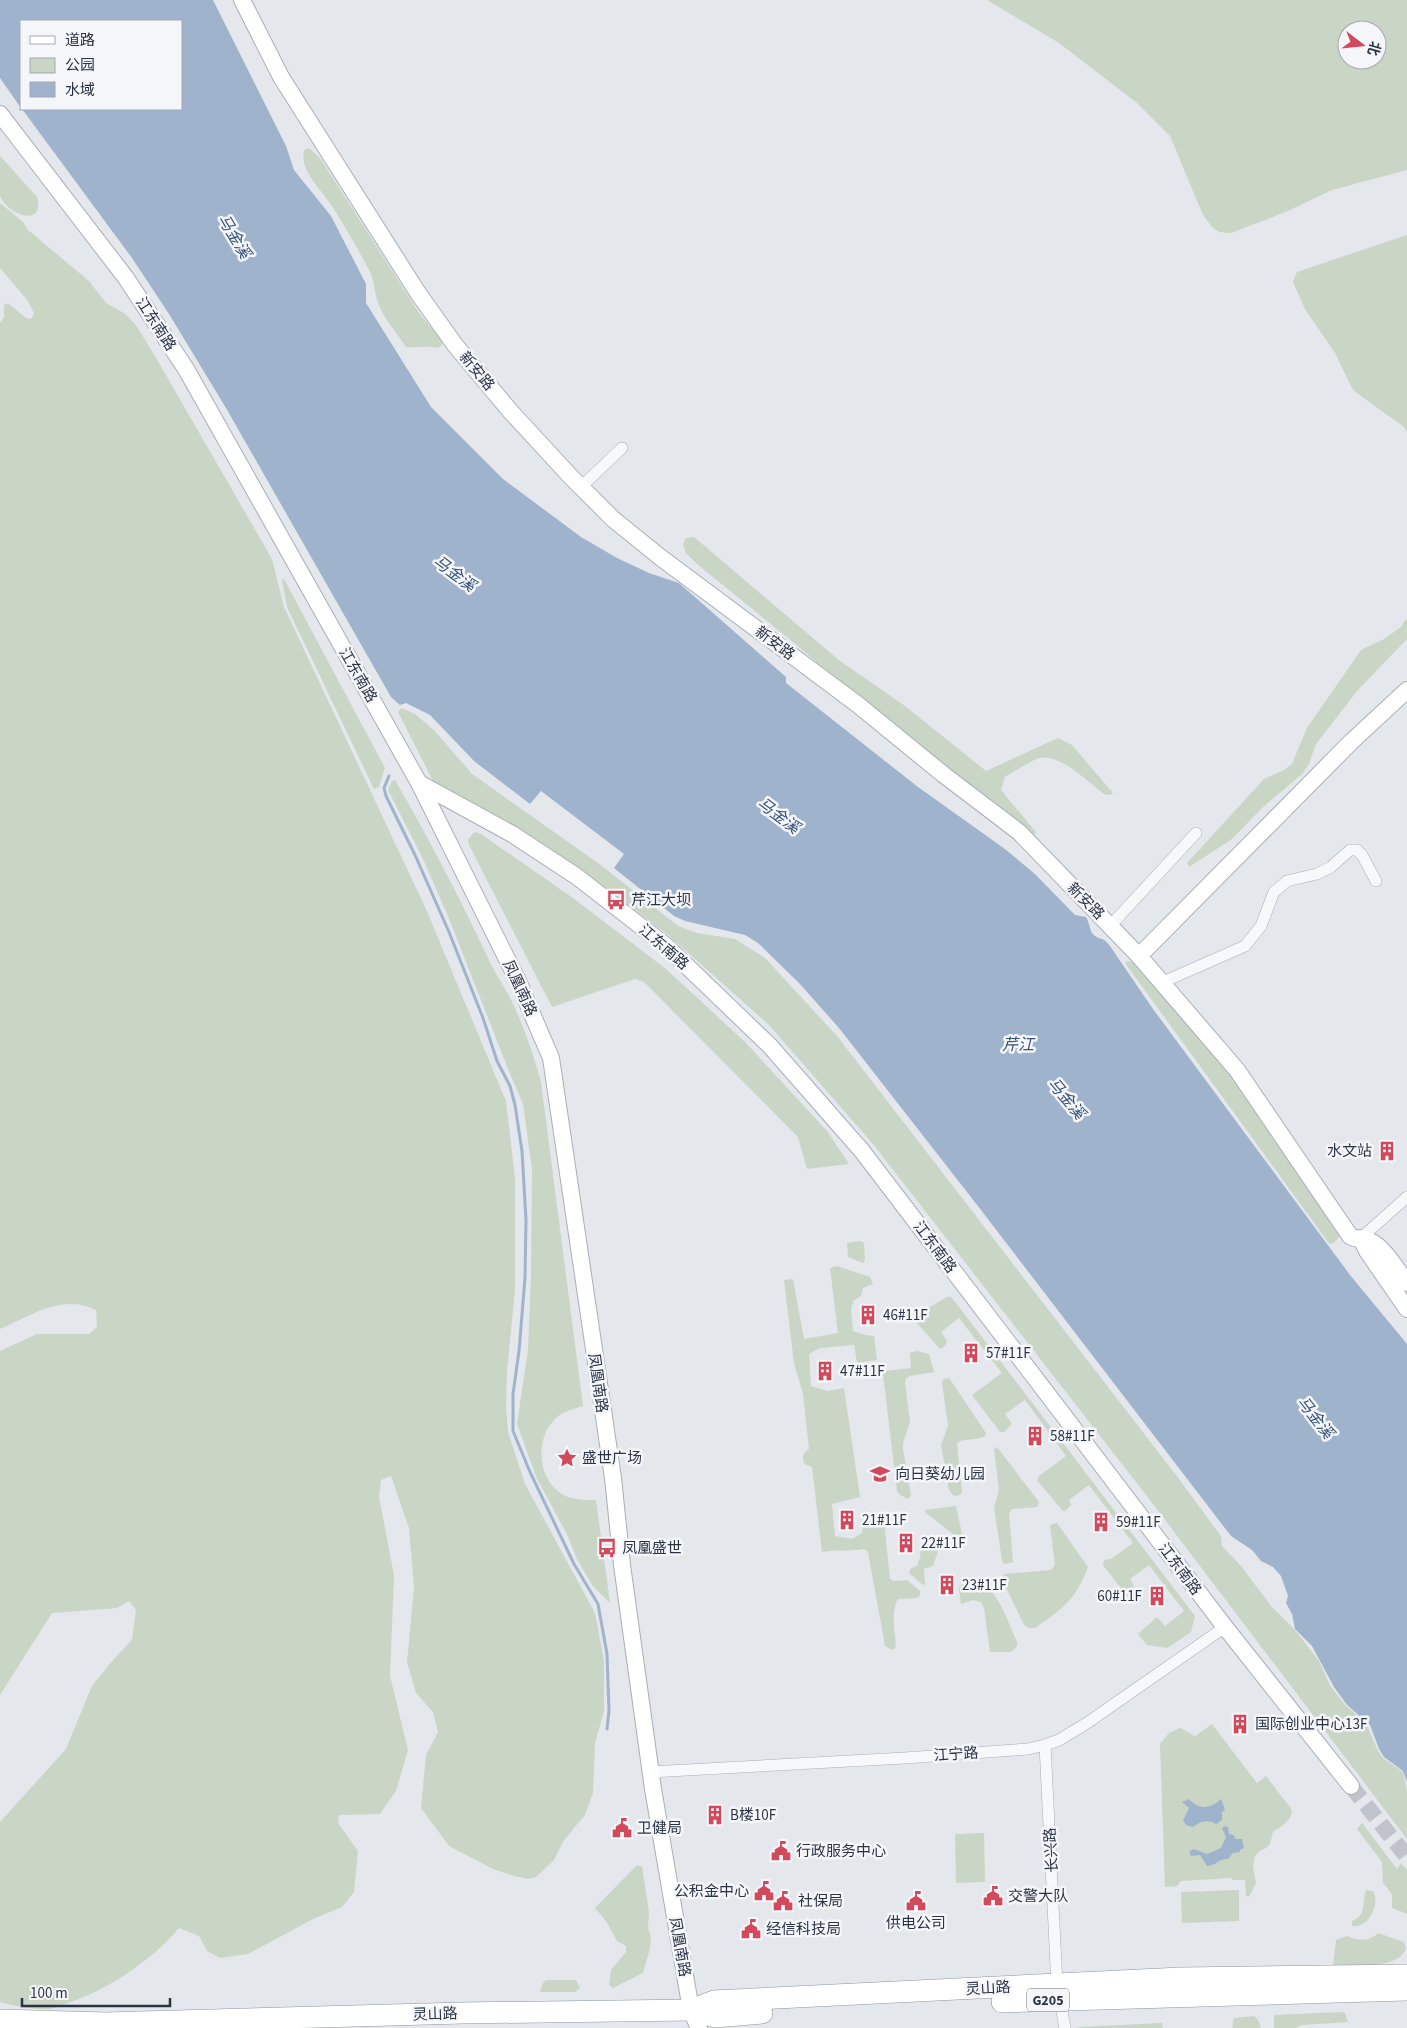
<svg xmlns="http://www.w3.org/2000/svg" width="1407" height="2028" font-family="'Source Sans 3','Noto Sans SC',sans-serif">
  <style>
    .green { fill: #c9d6c5; fill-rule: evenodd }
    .water { fill: #9fb4cc }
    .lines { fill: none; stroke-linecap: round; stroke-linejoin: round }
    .stream { stroke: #9fb4cc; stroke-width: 3 }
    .secondary-tunnel { stroke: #bfc3cb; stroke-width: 16; stroke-dasharray: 16 8; stroke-linecap: butt }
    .street-casing { stroke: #a9aeb7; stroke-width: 12 }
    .secondary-casing { stroke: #a9aeb7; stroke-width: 18 }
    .highway-casing { stroke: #8b94a3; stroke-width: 22 }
    .street { stroke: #f7f8fa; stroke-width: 11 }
    .secondary { stroke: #fff; stroke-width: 16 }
    .highway { stroke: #fff; stroke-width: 21 }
    .labels { text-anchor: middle; stroke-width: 5; stroke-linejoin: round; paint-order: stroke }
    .shield { fill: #f4f6f9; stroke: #676e7b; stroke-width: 1 }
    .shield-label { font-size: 14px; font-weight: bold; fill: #2b3445 }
    .street-label { font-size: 15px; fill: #2b3445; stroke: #f4f6f9 }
    .poi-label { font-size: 15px; fill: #2b3445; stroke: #f4f6f9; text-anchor: start }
    .water-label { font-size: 16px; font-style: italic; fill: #34527a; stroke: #f4f6f9 }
  </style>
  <rect width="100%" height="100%" fill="#e4e7ec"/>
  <g class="green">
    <path d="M987,0H1407V170L1332,190L1288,211L1231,233L1219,232L1212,227L1203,215L1170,136L1137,103L1059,43ZM1347,30H1377V60H1347Z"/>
    <path d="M309,148L320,158L419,313L442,341V345L438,348C427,345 417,348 406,347C397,333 385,320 379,305C374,294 375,282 370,272C357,247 343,222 327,199C316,184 300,169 304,150Z"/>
    <path d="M0,156L37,197C45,229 7,214 0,196C0,189 0,166 0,156Z"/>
    <path d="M0,203L23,222L28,230L89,281L106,303L124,313L136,325L159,363L272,559L284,607L426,909L506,1101L515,1178V1289L507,1371L506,1406L508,1432L525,1484L595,1613L604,1661V1711L595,1743L593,1793L585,1815L564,1840L554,1860L536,1877L528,1879L514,1876L493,1869L449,1846L421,1808L426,1755L438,1732L433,1712L416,1693L407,1662L414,1587L409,1528L391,1476L381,1480L379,1497L394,1575L390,1676L408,1750L396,1791L380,1814L339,1815L338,1823L358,1851L354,1892L342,1907L313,1919L248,1954L220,1958L207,1951L199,1936L179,1928C152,1960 108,1990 68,2003C62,2005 56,2008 50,2009C34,2010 14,2006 0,2002V1822L66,1749L92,1686L113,1660L132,1640L136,1610L129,1601L117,1608L52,1613L0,1695V1351L37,1334H89L97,1327L96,1310C63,1293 30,1316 0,1329V323L4,317V305L8,303L26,318L31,319L34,313L28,301L0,268Z"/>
    <path d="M1407,235V433L1404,427L1353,390L1335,353L1305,309L1293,282L1297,272Z"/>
    <path d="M694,537L840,661L905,706L986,771L1058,738L1072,745L1113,793L1110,795L1104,794C1087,782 1058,750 1036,759C1026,764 1015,771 1005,777L1001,790L1036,832L1034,836L1029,834L877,715L799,647L697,564L686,553L683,544L686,538Z"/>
    <path d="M284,579L385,768L379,787L374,789L287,607L282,580Z"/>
    <path d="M1405,620H1407V639L1357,691L1316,744L1309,764L1302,774L1262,808L1232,839L1189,867L1187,863L1264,779L1284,770L1292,764L1307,728L1361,650L1384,639L1401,627Z"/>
    <path d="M401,708L415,714L434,730L472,774L598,863L678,926L697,933L735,939L765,958L837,1036L1176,1475L1221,1536L1222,1546L1241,1566L1271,1606L1295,1630L1319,1661L1330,1685L1345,1705L1366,1723L1378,1751L1383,1758L1403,1772L1407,1791V1839L1153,1504L873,1144L769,1025L667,934L594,879L503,820L433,781L398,712Z"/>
    <path d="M395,780C428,837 459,896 487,956C493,970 502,983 509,996C523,1023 533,1053 541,1082L583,1406C574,1409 563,1411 555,1419C535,1438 537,1479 562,1494C571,1500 586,1500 596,1500L610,1603L592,1585L577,1559L567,1534L537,1479L517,1424L528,1350L531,1277L532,1169L523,1104L508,1069L450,921L424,861L388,790L392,781Z"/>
    <path d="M475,832L481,834L573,898L666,969L745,1042L827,1131L849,1164L807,1169L798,1137L644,982L635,979L552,1007L469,845L468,839Z"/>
    <path d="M1129,961L1133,962L1197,1032L1238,1081L1315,1195L1340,1236L1334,1243L1330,1244L1328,1242L1125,963Z"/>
    <path d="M860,1241L864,1243L865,1260L863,1263L848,1257L847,1243Z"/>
    <path d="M837,1266L870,1277L873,1284L863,1288L861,1296L853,1301L851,1310L853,1331L865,1335L874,1336L877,1360L857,1363L854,1345L820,1348L809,1354L811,1386L827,1391L844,1388L860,1497L832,1504L835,1536L852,1539L862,1533L864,1519C870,1515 875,1513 882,1516L884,1521L890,1579L894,1581L907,1580L920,1591V1595L917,1598L898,1599C890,1613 895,1631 896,1647L892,1650L885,1646L868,1552L864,1549C849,1552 836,1549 822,1552L812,1467L805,1464C801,1458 803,1452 809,1449L803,1394L794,1363L784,1280L793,1279L804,1339L838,1333L830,1268Z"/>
    <path d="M947,1297H951L956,1303L1195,1616L1191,1632L1167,1648L1147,1645L1138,1634L1157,1617L1165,1626L1184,1611L1149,1565L1130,1579L1136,1590L1130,1597H1128L1103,1565L1104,1560L1111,1559L1133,1543L1089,1485L1069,1500L1071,1505L1065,1511H1063L1037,1480L1039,1476L1066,1456L1025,1400L1005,1414L1012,1424L1004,1432H1000L972,1395L1002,1373L959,1318L941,1332L947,1341L945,1346L940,1349L917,1323L915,1318L917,1314Z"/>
    <path d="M917,1351L929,1354L934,1372L910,1376L906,1378L905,1382L910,1422L903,1443V1449L911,1495L908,1499L900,1495L897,1491L883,1374L886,1371L911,1368L910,1353Z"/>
    <path d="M949,1378L986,1433L985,1436C976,1441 967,1438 958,1442L957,1445L962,1492L960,1495L954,1496L949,1490L941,1445L948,1426L942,1383L943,1379Z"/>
    <path d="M997,1447L1039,1502L1037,1507L1012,1509L1009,1514L1013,1562L1004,1564L1002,1560L994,1508L999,1490L994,1449Z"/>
    <path d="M956,1506L962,1534L958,1538L926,1513L925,1510Z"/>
    <path d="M1057,1523L1088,1567C1076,1600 1062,1609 1035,1628H1029L1024,1625L1002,1579L1004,1574L1051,1570L1055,1565L1050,1525Z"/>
    <path d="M926,1544H945L949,1549L938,1551L933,1566L924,1569L925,1584L923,1585L909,1573L911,1568L917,1566L920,1558L921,1547Z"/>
    <path d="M973,1579C996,1583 1008,1622 1017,1642V1646L1011,1652H990L984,1608L981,1602L973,1600L961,1604L959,1588L963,1584Z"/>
    <path d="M1212,1724L1257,1783L1266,1776L1292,1810C1290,1823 1283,1825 1273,1832L1270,1844L1266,1848L1261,1850L1255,1856L1253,1866L1256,1883L1249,1897L1246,1896L1245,1880H1233L1231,1878L1181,1881L1177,1886L1165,1887L1160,1744L1169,1733L1180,1728L1195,1736Z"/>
    <path d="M1362,1823L1397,1869L1401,1863L1407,1870V1914L1392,1908V1894L1383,1883L1382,1862L1357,1829Z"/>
    <path d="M984,1833L985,1882L956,1883L955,1834Z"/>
    <path d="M637,1865L642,1867L649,1912L648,1927L651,1938L649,1952L643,1973L613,1988L609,1985L611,1970L626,1952V1946L617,1941L606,1921L595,1908Z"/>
    <path d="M1239,1890V1921L1182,1923L1181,1892Z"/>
    <path d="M1366,1890L1373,1891C1381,1904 1368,1929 1352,1926V1921C1368,1914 1361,1903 1366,1890Z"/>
    <path d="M1378,1933L1404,1942L1406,1949C1397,1970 1353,1965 1333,1966L1336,1940L1347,1936C1358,1941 1369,1942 1378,1933Z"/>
    <path d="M546,1980H576L580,1988L575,1992H540L543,1983Z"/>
    <path d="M1341,2012L1345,2013L1348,2022L1302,2025L1295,2028H1274V2015Z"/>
    <path d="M1254,2016L1258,2020L1261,2028H1232L1234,2018Z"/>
    <path d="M1162,2023L1163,2028H1076L1080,2027Z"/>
  </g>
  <g class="water">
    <path d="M0,0H213L286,146L294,170L331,216L366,284V303L431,407L503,479L581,537L617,558L649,573L679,583L786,677V683L918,787L1005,849L1035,874L1075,915L1086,917C1090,923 1089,932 1095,936C1103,941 1102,936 1110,946L1153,1009L1350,1275L1407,1344V1782L1403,1771L1384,1757L1379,1749L1370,1725L1347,1705L1334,1687L1312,1646L1295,1629L1292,1614L1286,1603L1288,1596L1281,1576L1273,1567L1261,1561L1252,1550L1231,1536L974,1201L839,1028L800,984L758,943L745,935L685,921L674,916L614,868L624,854L541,791L530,804L474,761L430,715L406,703L400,705L391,697L226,408L169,314L132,258L22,109H181V21H21V108L0,78Z"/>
    <path d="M1189,1799C1199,1810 1211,1809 1221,1799L1225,1810L1222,1812V1820L1216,1824C1208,1819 1200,1821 1193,1827L1186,1825L1183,1821L1189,1808L1182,1802Z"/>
    <path d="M1225,1826L1228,1827L1229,1834L1233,1835L1236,1839H1242L1244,1848L1240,1850V1852L1233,1853L1228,1859C1219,1858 1216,1866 1207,1866L1200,1855L1191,1856L1189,1851L1194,1849L1207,1854L1221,1848L1226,1837L1222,1828Z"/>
  </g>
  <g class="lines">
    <path class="stream" d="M389,776L384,788L386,796L415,855L449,932L483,1018L497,1061L510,1086L515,1105L522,1151L526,1220L525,1278L519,1351L513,1394V1431L530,1472L574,1564L598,1604L607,1654L609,1711L607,1729"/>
    <path class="secondary-tunnel" d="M1351,1786L1407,1857"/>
    <defs>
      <g id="street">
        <path d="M581,487L622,448"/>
        <path d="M1111,925L1196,833"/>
        <path d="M1163,982L1245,946L1261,926L1274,892L1287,881L1317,874L1331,867L1350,850H1357L1362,855L1376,881"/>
        <path d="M1361,1238L1407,1197"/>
        <path d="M1045,1745L1057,1985"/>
        <path d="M650,1772L905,1758L1028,1749L1045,1745L1059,1740L1087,1723L1225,1627"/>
        <path d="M1060,2000L1065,2028"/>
      </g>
      <g id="secondary">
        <path d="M242,0L281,77L418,293L455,345L511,412L571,477L613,519L660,557L857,704L944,775L1019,832L1139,956L1237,1070L1350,1236C1356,1240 1363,1238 1370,1241C1385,1248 1397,1270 1407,1283"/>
        <path d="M0,114L126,278L186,369L419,783L518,981L551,1058L613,1478L622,1565L653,1789L691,2010L699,2028"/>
        <path d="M419,783L512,834L576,876L665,945L770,1046L862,1151L1225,1627L1351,1786"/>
        <path d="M1139,956L1351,742L1407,690"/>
        <path d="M1361,1238L1367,1251L1407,1309"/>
      </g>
      <g id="highway">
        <path d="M1002,2002L1407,1990"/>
        <path d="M691,2010L715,2017L762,2013"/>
        <path d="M0,2020L106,2023L462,2013L691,2010L714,2001L1181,1978L1407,1975"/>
      </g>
    </defs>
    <use href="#street" class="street-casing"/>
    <use href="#secondary" class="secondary-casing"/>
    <use href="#highway" class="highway-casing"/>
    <use href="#street" class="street"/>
    <use href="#secondary" class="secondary"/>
    <use href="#highway" class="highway"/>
  </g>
  <defs>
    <symbol id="bus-bare" viewBox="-9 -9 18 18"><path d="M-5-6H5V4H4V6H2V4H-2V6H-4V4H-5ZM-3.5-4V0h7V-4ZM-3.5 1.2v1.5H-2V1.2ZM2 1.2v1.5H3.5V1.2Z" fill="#d1495b" stroke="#f4f6f9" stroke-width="2.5" paint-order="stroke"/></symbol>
    <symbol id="building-bare" viewBox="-9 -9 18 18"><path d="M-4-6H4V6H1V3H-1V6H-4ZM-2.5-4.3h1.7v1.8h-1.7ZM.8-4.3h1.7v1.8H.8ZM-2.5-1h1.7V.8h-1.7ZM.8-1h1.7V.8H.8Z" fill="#d1495b" stroke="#f4f6f9" stroke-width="2.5" paint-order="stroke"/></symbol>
    <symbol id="sight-bare" viewBox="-9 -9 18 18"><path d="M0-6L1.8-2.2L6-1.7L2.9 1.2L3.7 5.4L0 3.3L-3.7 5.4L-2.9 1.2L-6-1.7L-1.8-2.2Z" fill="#d1495b" stroke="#f4f6f9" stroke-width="2.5" paint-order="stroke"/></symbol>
    <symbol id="school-bare" viewBox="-9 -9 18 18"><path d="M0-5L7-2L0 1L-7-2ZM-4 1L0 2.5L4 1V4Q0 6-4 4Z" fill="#d1495b" stroke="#f4f6f9" stroke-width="2.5" paint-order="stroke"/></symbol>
    <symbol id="civic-bare" viewBox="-9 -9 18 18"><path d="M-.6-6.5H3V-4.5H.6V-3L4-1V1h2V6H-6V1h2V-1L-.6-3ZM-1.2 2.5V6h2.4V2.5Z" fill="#d1495b" stroke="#f4f6f9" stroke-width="2.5" paint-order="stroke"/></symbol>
  </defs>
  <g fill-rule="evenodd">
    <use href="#bus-bare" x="602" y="886" width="28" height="28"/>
    <use href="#building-bare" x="1373" y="1137" width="28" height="28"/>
    <use href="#building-bare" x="854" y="1301" width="28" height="28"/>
    <use href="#building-bare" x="957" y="1339" width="28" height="28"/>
    <use href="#building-bare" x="811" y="1357" width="28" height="28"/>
    <use href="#building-bare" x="1021" y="1422" width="28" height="28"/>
    <use href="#sight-bare" x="553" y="1444" width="28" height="28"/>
    <use href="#school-bare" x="866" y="1460" width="28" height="28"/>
    <use href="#building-bare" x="833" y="1506" width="28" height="28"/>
    <use href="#building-bare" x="1087" y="1508" width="28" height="28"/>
    <use href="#building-bare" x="892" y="1529" width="28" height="28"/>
    <use href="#bus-bare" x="593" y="1534" width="28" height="28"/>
    <use href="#building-bare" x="933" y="1571" width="28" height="28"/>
    <use href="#building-bare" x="1143" y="1582" width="28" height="28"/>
    <use href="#building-bare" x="1226" y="1710" width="28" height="28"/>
    <use href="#building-bare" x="701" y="1801" width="28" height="28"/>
    <use href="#civic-bare" x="608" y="1814" width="28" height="28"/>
    <use href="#civic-bare" x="767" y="1837" width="28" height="28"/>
    <use href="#civic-bare" x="750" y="1877" width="28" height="28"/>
    <use href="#civic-bare" x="979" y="1882" width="28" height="28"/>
    <use href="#civic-bare" x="769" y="1887" width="28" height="28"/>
    <use href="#civic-bare" x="902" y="1887" width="28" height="28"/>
    <use href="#civic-bare" x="737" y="1915" width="28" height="28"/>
  </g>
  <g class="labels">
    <rect class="shield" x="1027" y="1988.5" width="42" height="23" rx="4"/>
    <g class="shield-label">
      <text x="1048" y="2005">G205</text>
    </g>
    <g class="street-label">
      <text transform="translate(156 324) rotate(57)" y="5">江东南路</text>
      <text transform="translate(477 371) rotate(50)" y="5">新安路</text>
      <text transform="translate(775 643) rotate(37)" y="5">新安路</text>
      <text transform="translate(358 675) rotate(60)" y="5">江东南路</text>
      <text transform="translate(1086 901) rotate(45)" y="5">新安路</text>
      <text transform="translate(664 947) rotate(41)" y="5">江东南路</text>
      <text transform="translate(520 988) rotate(65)" y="5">凤凰南路</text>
      <text transform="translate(935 1247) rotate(53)" y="5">江东南路</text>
      <text transform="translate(598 1383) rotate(82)" y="5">凤凰南路</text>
      <text transform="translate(1180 1569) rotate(53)" y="5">江东南路</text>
      <text transform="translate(956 1754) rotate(-4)" y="5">江宁路</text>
      <text transform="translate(1051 1850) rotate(-93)" y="5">长兴路</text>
      <text transform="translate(680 1947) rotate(80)" y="5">凤凰南路</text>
      <text transform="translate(988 1988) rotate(-3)" y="5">灵山路</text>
      <text transform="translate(435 2014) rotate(-2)" y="5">灵山路</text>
    </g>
    <g class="poi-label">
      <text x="631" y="905">芹江大坝</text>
      <text x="1372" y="1156" text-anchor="end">水文站</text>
      <text x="883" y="1320">46#11F</text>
      <text x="986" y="1358">57#11F</text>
      <text x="840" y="1376">47#11F</text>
      <text x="1050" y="1441">58#11F</text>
      <text x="582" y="1463">盛世广场</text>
      <text x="895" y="1479">向日葵幼儿园</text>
      <text x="862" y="1525">21#11F</text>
      <text x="1116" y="1527">59#11F</text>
      <text x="921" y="1548">22#11F</text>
      <text x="622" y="1553">凤凰盛世</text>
      <text x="962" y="1590">23#11F</text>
      <text x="1142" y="1601" text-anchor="end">60#11F</text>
      <text x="1255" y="1729">国际创业中心13F</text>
      <text x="730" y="1820">B楼10F</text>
      <text x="637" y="1833">卫健局</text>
      <text x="796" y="1856">行政服务中心</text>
      <text x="749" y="1896" text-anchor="end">公积金中心</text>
      <text x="1008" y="1901">交警大队</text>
      <text x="798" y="1906">社保局</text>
      <text x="916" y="1928" text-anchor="middle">供电公司</text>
      <text x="766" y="1934">经信科技局</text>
    </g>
    <g class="water-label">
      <text transform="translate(235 236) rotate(59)" y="6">马金溪</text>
      <text transform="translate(455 573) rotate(37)" y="6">马金溪</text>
      <text transform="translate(779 815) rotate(37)" y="6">马金溪</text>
      <text x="1018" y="1050">芹江</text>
      <text transform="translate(1067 1098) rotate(50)" y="6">马金溪</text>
      <text transform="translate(1316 1417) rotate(52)" y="6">马金溪</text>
    </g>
  </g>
  <rect x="20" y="20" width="162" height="90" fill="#f4f6f9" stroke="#a4a8b1"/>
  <rect x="30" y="36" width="25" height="8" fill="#ffffff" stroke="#a4a8b1"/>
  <text x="65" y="45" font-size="15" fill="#2b3445">道路</text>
  <rect x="30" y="58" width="25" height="15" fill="#c9d6c5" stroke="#a4a8b1"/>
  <text x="65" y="70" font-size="15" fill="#2b3445">公园</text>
  <rect x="30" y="82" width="25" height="15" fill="#9fb4cc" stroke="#a4a8b1"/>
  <text x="65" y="95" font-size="15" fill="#2b3445">水域</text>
  <g transform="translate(1362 45) rotate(106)"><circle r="24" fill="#f4f6f9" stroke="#a4a8b1"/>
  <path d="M0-4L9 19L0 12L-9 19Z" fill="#d1495b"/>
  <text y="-8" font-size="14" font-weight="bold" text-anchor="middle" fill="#2b3445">北</text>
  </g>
  <path d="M22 1998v8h148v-8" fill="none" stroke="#2b3445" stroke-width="2.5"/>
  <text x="30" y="1998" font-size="15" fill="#2b3445" stroke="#f4f6f9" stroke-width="4" paint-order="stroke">100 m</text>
</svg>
